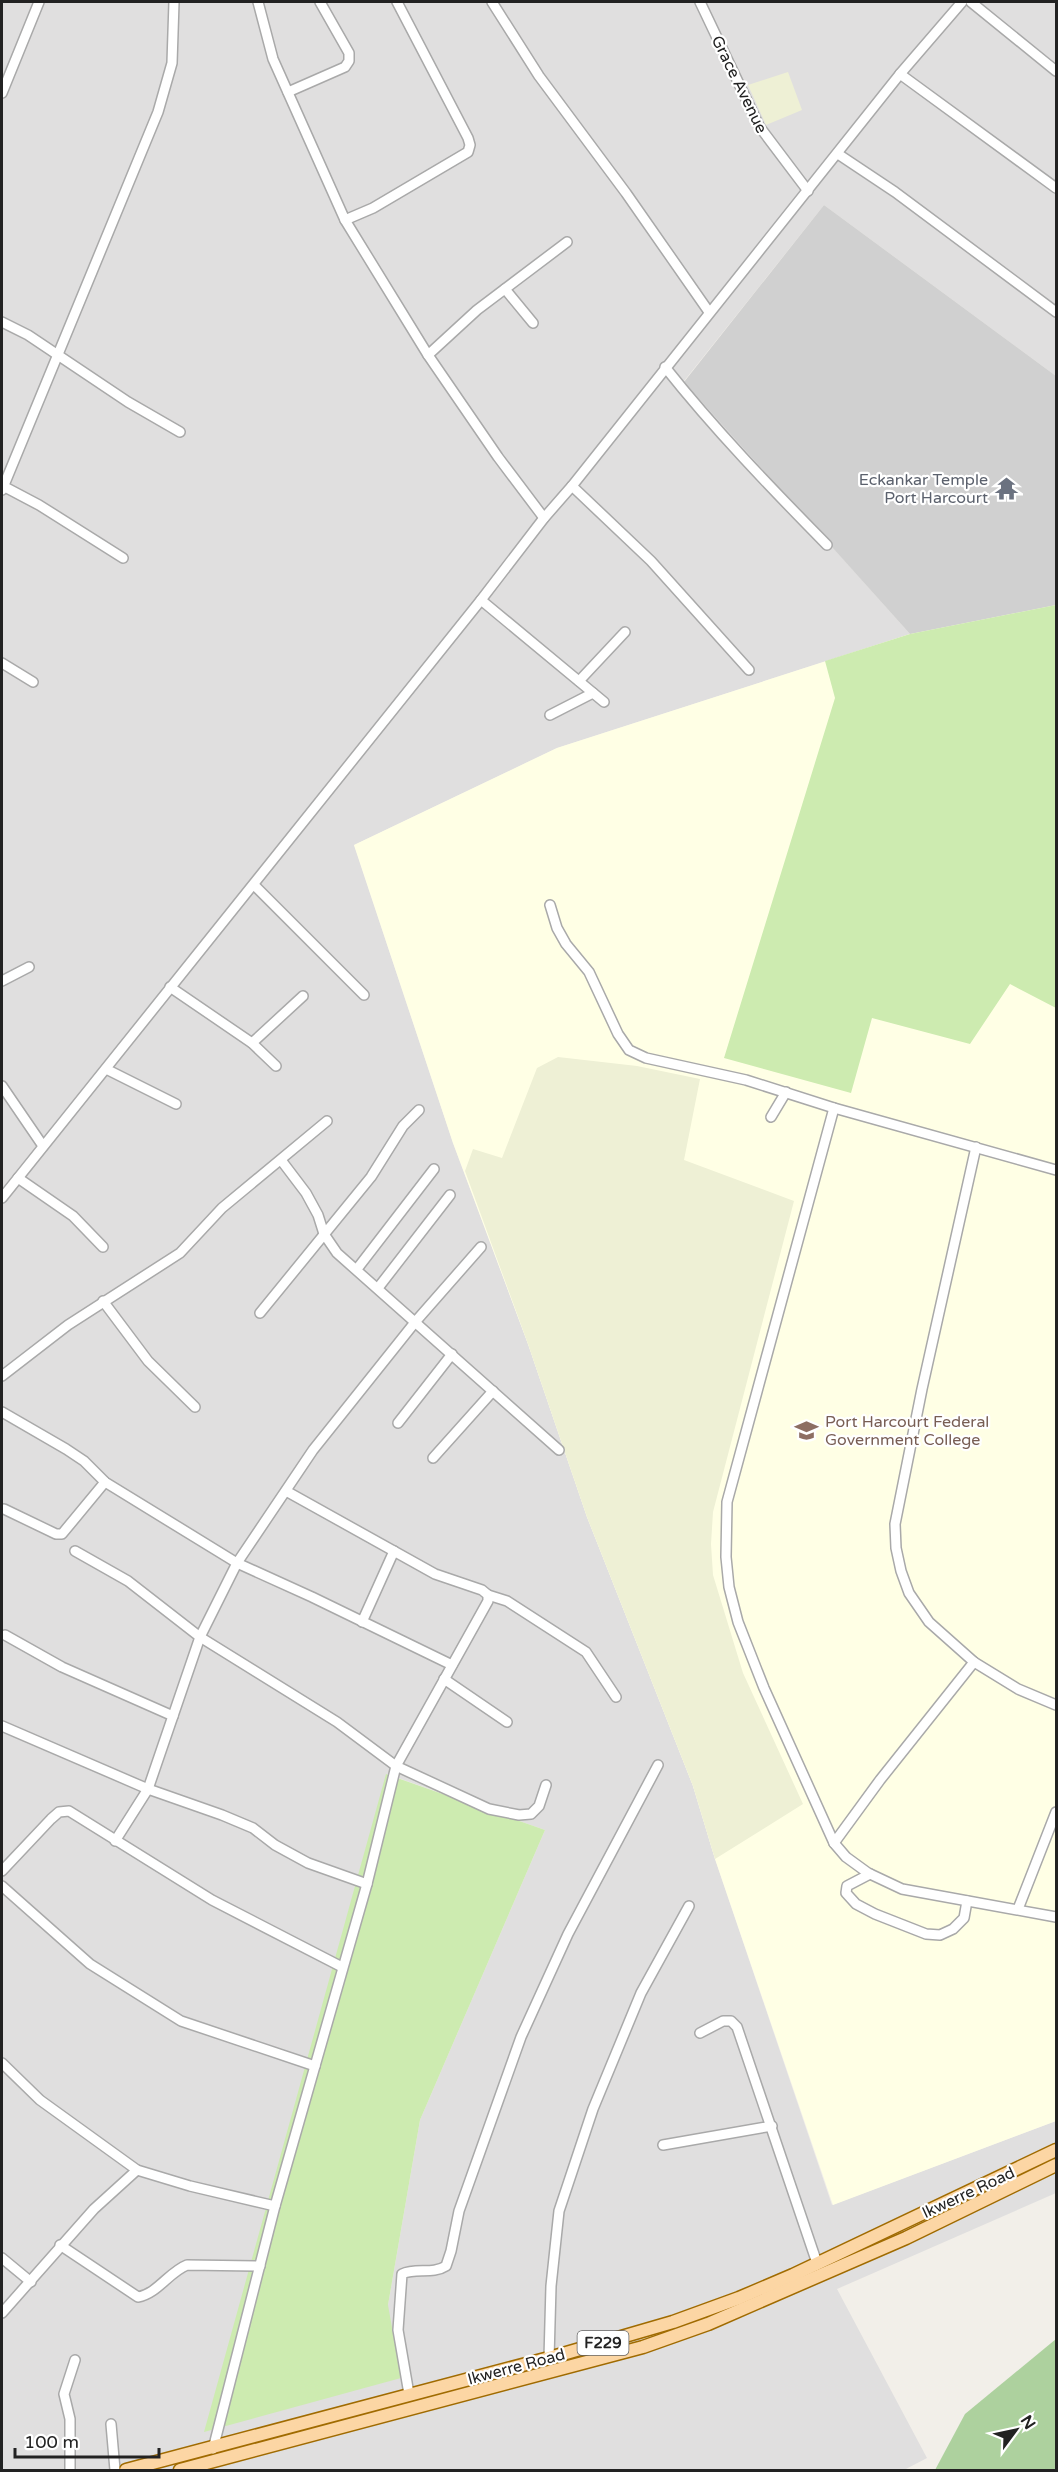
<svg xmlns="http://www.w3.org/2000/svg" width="1058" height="2472" font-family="'Varela Round',sans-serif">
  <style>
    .residential { fill: #e0dfdf; fill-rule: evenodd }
    .education { fill: #ffffe5 }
    .religious { fill: #d0d0d0 }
    .farmland { fill: #eef0d5 }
    .grass { fill: #cdebb0 }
    .forest { fill: #add19e }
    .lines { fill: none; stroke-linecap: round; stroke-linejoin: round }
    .minor-casing { stroke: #a9a9a9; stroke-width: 12 }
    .major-casing { stroke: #a06b00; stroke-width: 15 }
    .minor { stroke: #fff; stroke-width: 9 }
    .major { stroke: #fcd6a4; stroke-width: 12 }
    .labels { text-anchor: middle; stroke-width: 4.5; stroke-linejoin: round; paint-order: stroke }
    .shield { fill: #fff; stroke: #646464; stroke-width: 1.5 }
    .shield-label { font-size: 15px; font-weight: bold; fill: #222 }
    .street-label { font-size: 16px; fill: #222; stroke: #fff }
    .worship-label { font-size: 16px; fill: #5b616d; stroke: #fff; text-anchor: end }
    .education-label { font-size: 16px; fill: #785e54; stroke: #fff; text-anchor: start }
  </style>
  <rect width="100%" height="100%" fill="#f2efe9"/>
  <path class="residential" d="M2,2H1056V376L824,205L684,381L910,634L557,748L354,845L453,1143L528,1344L587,1517L693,1786L715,1859L832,2205L1056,2121V2193L837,2289L927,2458L904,2470H2ZM387,1774L545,1830L420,2120L388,2305Z"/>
  <path class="education" d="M1056,605V2121L833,2205L715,1859L693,1786L587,1517L528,1344L453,1143L354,845L557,748L910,634Z"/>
  <path class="religious" d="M824,205L1056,376V605L910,634L684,382Z"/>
  <g class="farmland">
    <path d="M788,72L802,110L766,125L748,85Z"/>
    <path d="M558,1057L637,1066L700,1079L684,1160L794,1201L713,1512L711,1544L713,1575L743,1673L803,1804L715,1859L693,1786L587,1517L528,1344L465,1171L473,1149L502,1158L537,1068Z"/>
  </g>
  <g class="grass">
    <path d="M1056,605V1008L1010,984L970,1044L872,1018L851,1093L724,1058L835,698L825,661L910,634Z"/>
    <path d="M386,1774L545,1830L420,2120L388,2305L401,2378L204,2432Z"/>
  </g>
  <path class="forest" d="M1056,2339V2470H935L965,2414Z"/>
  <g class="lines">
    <defs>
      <g id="minor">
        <path d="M258,2L273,59L345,220L428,355L498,457L544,518"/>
        <path d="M492,2L539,76L626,193L709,312"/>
        <path d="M700,2L759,126L808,191"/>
        <path d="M971,2L1056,71"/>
        <path d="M900,74L1056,188"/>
        <path d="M288,92L345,67L349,61V53L320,2"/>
        <path d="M2,93L39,2"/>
        <path d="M838,154L895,192L1056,312"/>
        <path d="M345,220L373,208L468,152L470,145L468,138L397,2"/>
        <path d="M505,289L533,323"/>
        <path d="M2,322L28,335L128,402L180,432"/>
        <path d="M428,355L477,310L567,242"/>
        <path d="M665,367C715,430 771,488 827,545"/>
        <path d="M3,486L39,505L123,558"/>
        <path d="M572,486L651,561L749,670"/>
        <path d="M2,490L158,112L172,63L174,2"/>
        <path d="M481,600L604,702"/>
        <path d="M2,663L33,682"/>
        <path d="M579,681L625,632"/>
        <path d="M550,715L593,693"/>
        <path d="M254,885L364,995"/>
        <path d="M550,905L557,928L566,944L589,972L618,1034L629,1050L646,1058L746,1080L834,1108L1056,1170"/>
        <path d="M2,981L29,967"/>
        <path d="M170,987L252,1043L276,1066"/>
        <path d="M252,1043L303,996"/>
        <path d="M106,1069L176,1104"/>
        <path d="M2,1086L43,1146"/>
        <path d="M834,1108L727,1502L726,1557L729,1587L738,1622L764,1688L834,1843L846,1857L868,1873L902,1889L1056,1917"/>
        <path d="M771,1117L786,1092"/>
        <path d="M976,1147L922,1389L895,1524L896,1548L901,1571L909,1593L929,1622L974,1662L1018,1689L1056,1705"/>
        <path d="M281,1160L306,1193L318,1215L324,1234L337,1253L559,1450"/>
        <path d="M18,1178L73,1216L103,1247"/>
        <path d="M2,1198L481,600L544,518L572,486L900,74L962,2"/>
        <path d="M357,1269L434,1169"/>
        <path d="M378,1288L450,1195"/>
        <path d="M103,1301L148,1361L195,1407"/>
        <path d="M260,1313L371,1177L403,1126L419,1110"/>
        <path d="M2,1376L68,1325L180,1253L222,1208L327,1121"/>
        <path d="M2,1412L66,1449L84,1461L105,1482L237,1563L312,1597L452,1665"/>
        <path d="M398,1423L452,1354"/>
        <path d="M433,1458L493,1391"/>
        <path d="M4,1509L56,1534H62L105,1482"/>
        <path d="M75,1551L128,1581L200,1637L337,1722L396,1766L489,1809L519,1815L531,1814L539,1806L546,1785"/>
        <path d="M488,1595L507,1601L586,1652L616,1697"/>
        <path d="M362,1622L394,1551"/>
        <path d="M5,1635L62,1667L173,1716"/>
        <path d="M444,1679L507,1722"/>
        <path d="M2,1726L148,1789L222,1815L253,1828L275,1845L308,1863L367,1884"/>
        <path d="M115,1841L148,1789L200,1637L237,1563L313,1450L416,1321L481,1247"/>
        <path d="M834,1843L880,1780L974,1662"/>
        <path d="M2,1871L51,1819L59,1812L69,1811L212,1900L342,1967"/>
        <path d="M870,1874L847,1886L846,1893L856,1904L875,1914L926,1934L940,1935L953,1929L964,1918L967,1901"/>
        <path d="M2,1886L90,1964L181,2021L315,2066"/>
        <path d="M1018,1909L1056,1812"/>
        <path d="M700,2033L723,2021H731L737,2027L817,2263"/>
        <path d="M2,2063L40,2100L137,2170L190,2186L275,2206"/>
        <path d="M663,2145L772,2126"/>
        <path d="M60,2245L138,2297C157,2294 169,2272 187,2265L260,2266"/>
        <path d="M2,2258L31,2282"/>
        <path d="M2,2313L94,2209L137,2170"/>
        <path d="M549,2358L551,2286L559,2211L593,2109L641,1993L689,1906"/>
        <path d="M409,2394L398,2330L402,2274C416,2267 432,2275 446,2266L451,2251L459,2211L521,2037L568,1934L658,1765"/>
        <path d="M111,2424L115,2470"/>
        <path d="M213,2449L275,2206L367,1884L396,1766L488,1601V1595L482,1590L435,1574L286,1491"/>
        <path d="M70,2470V2419L64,2394L75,2360"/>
      </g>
      <g id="major">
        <path d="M126,2470L549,2358L673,2322L739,2298L793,2275L1056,2150"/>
        <path d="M180,2470L643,2347L708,2324L906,2238L1056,2165"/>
      </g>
    </defs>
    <use href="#minor" class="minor-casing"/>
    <use href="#major" class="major-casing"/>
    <use href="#minor" class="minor"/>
    <use href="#major" class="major"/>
  </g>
  <defs>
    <symbol id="temple-bare" viewBox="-9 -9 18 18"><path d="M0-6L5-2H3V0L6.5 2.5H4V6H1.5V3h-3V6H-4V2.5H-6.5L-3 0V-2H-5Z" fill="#6b7280" stroke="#fff" stroke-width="2.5" paint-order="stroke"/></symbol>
    <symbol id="university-bare" viewBox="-9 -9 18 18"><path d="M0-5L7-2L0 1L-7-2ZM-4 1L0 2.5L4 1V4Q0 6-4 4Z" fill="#8d6e63" stroke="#fff" stroke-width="2.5" paint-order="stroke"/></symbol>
  </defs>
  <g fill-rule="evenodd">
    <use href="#temple-bare" x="990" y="472" width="33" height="33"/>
    <use href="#university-bare" x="790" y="1414" width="33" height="33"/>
  </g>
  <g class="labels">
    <rect class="shield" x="577.5" y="2331" width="51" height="24" rx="4.5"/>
    <g class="shield-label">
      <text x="603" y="2348">F229</text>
    </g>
    <g class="street-label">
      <text transform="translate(740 84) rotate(64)" y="6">Grace Avenue</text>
      <text transform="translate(968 2192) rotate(-25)" y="6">Ikwerre Road</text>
      <text transform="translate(516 2366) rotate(-15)" y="6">Ikwerre Road</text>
    </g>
    <g class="worship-label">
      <text x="988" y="485">Eckankar Temple<tspan x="988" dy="18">Port Harcourt</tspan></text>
    </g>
    <g class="education-label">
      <text x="825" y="1427">Port Harcourt Federal<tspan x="825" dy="18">Government College</tspan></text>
    </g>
  </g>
  <rect width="1058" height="2472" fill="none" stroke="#222222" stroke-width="6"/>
  <g transform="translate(1016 2430) rotate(57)" stroke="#ffffff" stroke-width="4.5" paint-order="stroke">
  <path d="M0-4.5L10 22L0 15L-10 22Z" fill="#222222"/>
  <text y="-9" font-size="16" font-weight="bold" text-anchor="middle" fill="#222222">N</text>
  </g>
  <path d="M15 2448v9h144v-9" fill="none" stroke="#222222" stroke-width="3"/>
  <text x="24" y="2448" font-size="18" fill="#222222" stroke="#ffffff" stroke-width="4.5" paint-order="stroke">100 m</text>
</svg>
